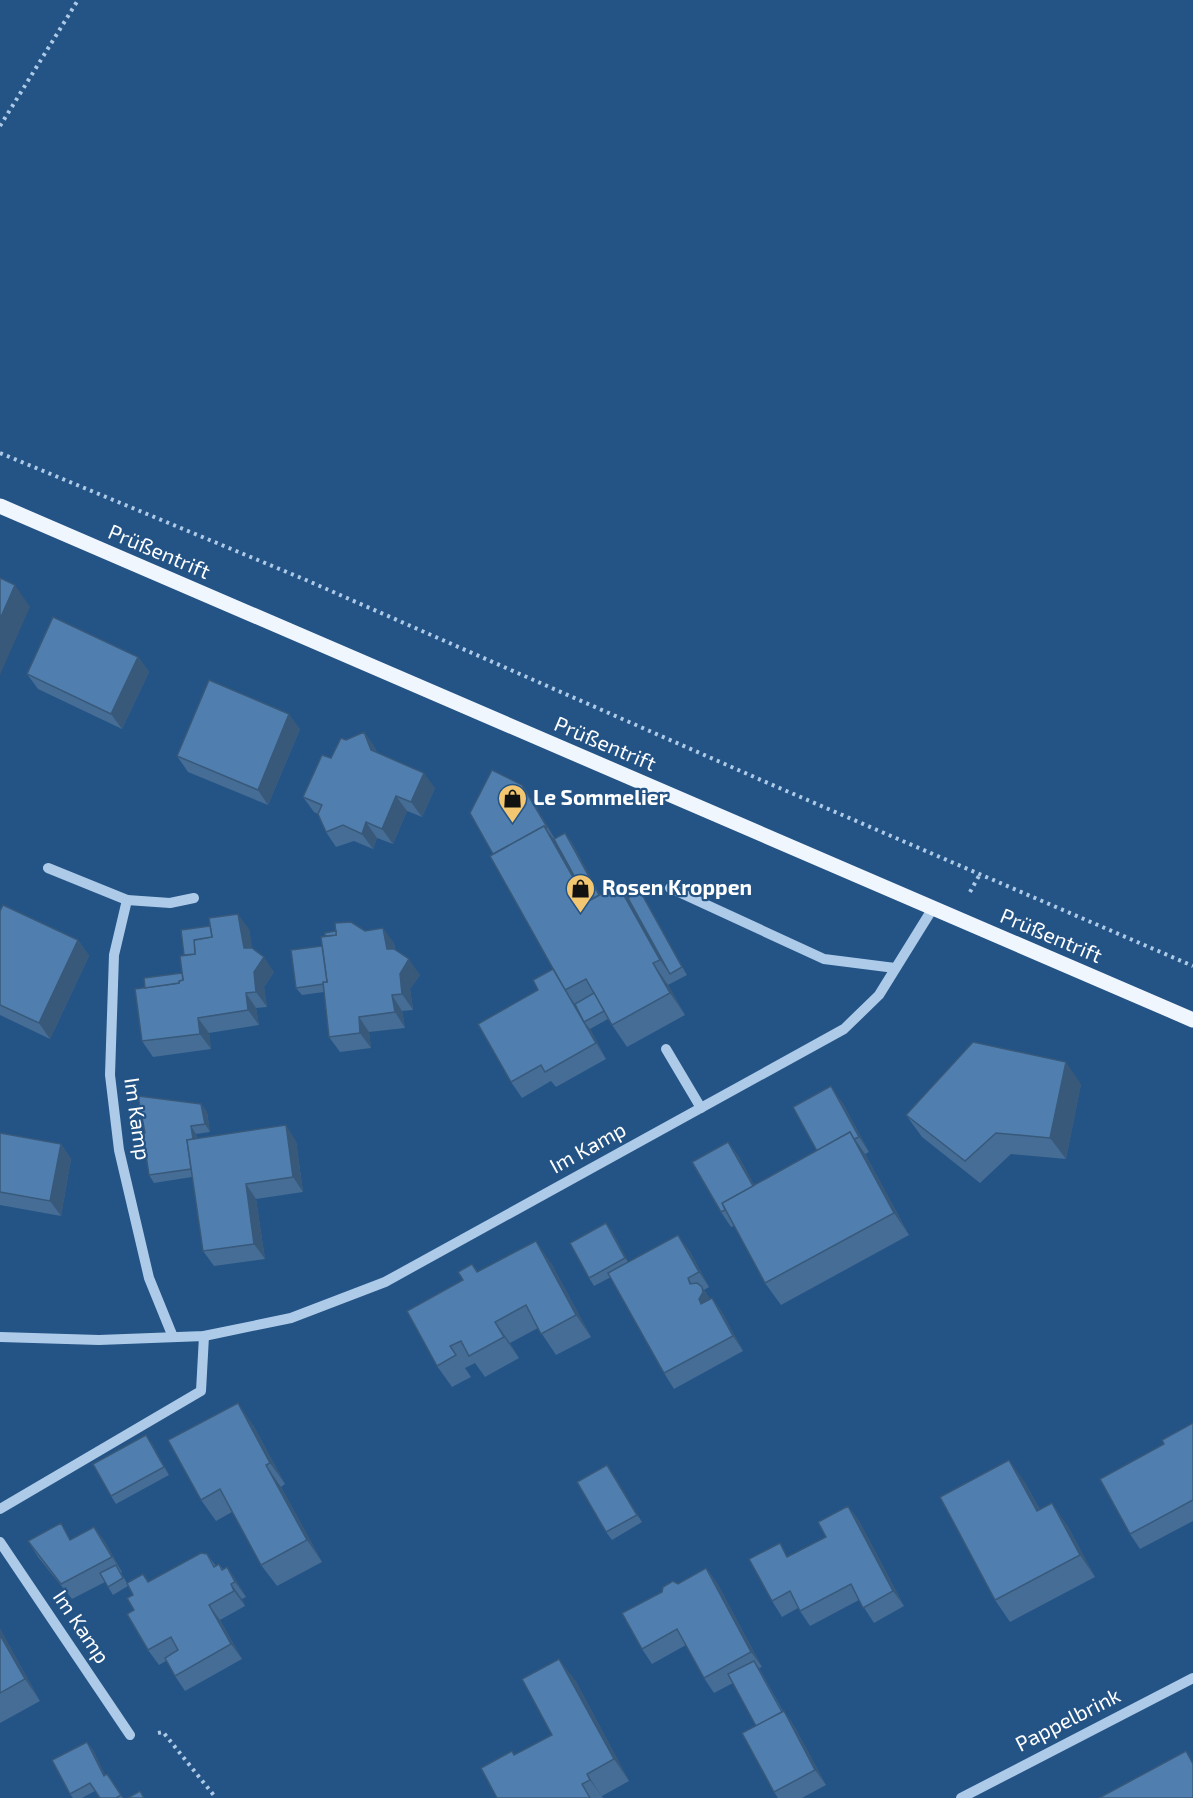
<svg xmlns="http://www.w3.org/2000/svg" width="1193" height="1798" font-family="'Exo 2',sans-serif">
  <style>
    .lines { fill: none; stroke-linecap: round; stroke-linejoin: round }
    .path { stroke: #adcbe8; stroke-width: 4; stroke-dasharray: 3 4.5; stroke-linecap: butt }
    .minor { stroke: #adcbe8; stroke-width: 10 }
    .major { stroke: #f0f6fe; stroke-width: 15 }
    .wall { fill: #456d96 }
    .shaded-wall { fill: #38597a }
    .building { fill: #507faf; stroke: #38597a; stroke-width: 1.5 }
    .labels { text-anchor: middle; stroke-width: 4.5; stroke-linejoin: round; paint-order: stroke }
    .street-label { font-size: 21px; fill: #fff; stroke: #245385 }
    .poi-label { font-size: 21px; font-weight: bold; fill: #fff; stroke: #245385; text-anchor: start }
  </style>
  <rect width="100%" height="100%" fill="#245385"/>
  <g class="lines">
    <g class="path">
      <path d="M0,126L78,0"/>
      <path d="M0,453L306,580L768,783L1193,966"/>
      <path d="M970,892L980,874"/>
      <path d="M158,1733L163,1732L216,1798"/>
    </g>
    <g class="minor">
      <path d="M48,868L127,900L114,955L110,1075L119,1150L149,1278L173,1337"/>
      <path d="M670,888L824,959L895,968"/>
      <path d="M127,900L170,903L194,898"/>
      <path d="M666,1049L701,1108"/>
      <path d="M0,1337L99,1340L204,1336L291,1318L385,1282L844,1029L879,995L933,908"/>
      <path d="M0,1509L201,1391L204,1336"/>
      <path d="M0,1542L130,1735"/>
      <path d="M961,1798L1193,1678"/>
    </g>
    <path class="major" d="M0,506L1193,1020"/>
  </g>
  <g class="wall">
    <path d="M138,657L149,672L122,729L38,689L27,674Z"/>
    <path d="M300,729L268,805L188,772L177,756Z"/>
    <path d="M364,732L375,748L377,753L435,788L422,817L407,811L393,844L377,838L373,849L354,841L336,847L326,832L318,814L314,812L303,797L331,758L346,740Z"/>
    <path d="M532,800L555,839L571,841L600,895L618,885L628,898L640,891L645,899L687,975L668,985L685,1015L627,1047L608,1019L590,1029L606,1059L556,1087L551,1081L522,1098L511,1082L538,990L553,969L493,854Z"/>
    <path d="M0,911L78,940L89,956L50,1039L0,1015Z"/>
    <path d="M249,929L252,948L274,972L264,987L267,1007L256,1008L259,1025L209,1033L211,1049L153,1057L142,1041L145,988L182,973L184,955Z"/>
    <path d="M365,931L394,943L395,949L420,975L410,989L413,1010L402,1011L405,1028L369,1032L371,1048L340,1052L329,1037L324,992L302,995L296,988L322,946Z"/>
    <path d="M1081,1084L1066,1159L1011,1154L980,1183L922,1137L906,1115Z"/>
    <path d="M842,1102L869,1152L865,1154L909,1235L781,1305L765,1283L734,1226L731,1227L721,1212L728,1142L739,1157L754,1185L817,1151Z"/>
    <path d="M201,1104L207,1112L210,1132L196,1134L197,1138L296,1141L303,1192L256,1199L265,1259L214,1266L203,1251L192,1177L154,1183L149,1175L145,1133Z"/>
    <path d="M0,1133L61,1144L71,1159L61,1216L0,1205Z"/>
    <path d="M606,1223L612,1231L628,1262L689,1250L709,1287L704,1290L710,1299L712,1298L723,1314L743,1351L674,1389L664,1373L611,1277L594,1286L589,1278Z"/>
    <path d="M551,1263L591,1337L556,1355L538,1328L510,1343L519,1358L485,1377L475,1363L465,1368L471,1377L452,1387L437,1366L463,1280L472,1264L478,1272Z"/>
    <path d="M1193,1423V1521L1140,1549L1130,1534L1164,1444Z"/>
    <path d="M253,1425L285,1484L281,1487L322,1562L277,1586L261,1565L232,1512L216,1521L201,1500Z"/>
    <path d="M151,1442L169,1475L116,1504L111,1496Z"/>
    <path d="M607,1465L642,1522L612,1540L606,1532Z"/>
    <path d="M1024,1481L1040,1510L1067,1525L1095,1577L1010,1622L995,1600Z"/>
    <path d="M848,1506L859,1521L904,1606L874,1623L859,1600L810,1626L798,1608L782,1617L772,1601L789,1556L826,1537Z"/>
    <path d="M94,1527L105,1542L122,1572L121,1573L127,1583L143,1574L149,1582L207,1554L216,1566L219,1564L223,1569L227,1567L237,1582L246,1597L242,1599L245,1606L220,1620L242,1659L185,1691L175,1676L166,1661L159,1665L148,1650L134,1610L133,1595L128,1586L113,1595L105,1582L72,1599L38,1557L28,1541L72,1539Z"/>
    <path d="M706,1568L717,1583L762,1667L759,1668L783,1711H784L794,1726L826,1785L802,1798H778L774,1792L756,1726L733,1683L714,1693L704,1678L686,1645L652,1664L642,1649L678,1584Z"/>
    <path d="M0,1629L40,1701L0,1723Z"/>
    <path d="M575,1680L629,1781L602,1796L603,1798H497L512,1751L515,1755L552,1735Z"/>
    <path d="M87,1742L93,1750L105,1775L107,1774L123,1798H100L95,1791L82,1798H73L70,1794Z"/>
  </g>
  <g class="shaded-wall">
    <path d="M15,585L30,607L0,675V619Z"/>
    <path d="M138,657L149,672L122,729L111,714Z"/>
    <path d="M289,714L300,729L268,805L258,790Z"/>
    <path d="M364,732L375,748L381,765L371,750Z"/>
    <path d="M424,773L435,788L422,817L411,802Z"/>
    <path d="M522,785L532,800L557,843L547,827Z"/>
    <path d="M396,796L407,811L393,844L382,829Z"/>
    <path d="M366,822L377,838L373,849L362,834Z"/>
    <path d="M544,826L560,847L597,915L587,902Z"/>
    <path d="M565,833L571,841L613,918L607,910Z"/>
    <path d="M618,885L633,906L670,974L660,960Z"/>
    <path d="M640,891L645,899L687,975L682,967Z"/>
    <path d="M238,914L249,929L255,963L244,948Z"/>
    <path d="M383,928L394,943L397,965L387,949Z"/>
    <path d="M78,940L89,956L50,1039L39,1023Z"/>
    <path d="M264,957L274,972L264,987L267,1007L256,992L254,972Z"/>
    <path d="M409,959L420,975L410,989L413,1010L402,994L400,974Z"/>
    <path d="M653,963L668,985L685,1015L670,993Z"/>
    <path d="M246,993L256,1008L259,1025L248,1010Z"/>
    <path d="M392,995L402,1011L405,1028L395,1012Z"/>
    <path d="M569,996L580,1011L584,1022L590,1029L606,1059L596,1043Z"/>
    <path d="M359,1017L369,1032L371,1048L360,1033Z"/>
    <path d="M198,1018L209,1033L211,1049L200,1034Z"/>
    <path d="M1066,1062L1081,1084L1066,1159L1050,1138Z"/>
    <path d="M831,1086L842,1102L869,1152L859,1137Z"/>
    <path d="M201,1104L207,1112L210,1132L205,1124Z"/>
    <path d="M286,1125L296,1141L303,1192L293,1177Z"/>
    <path d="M191,1126L196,1134L200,1155L194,1147Z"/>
    <path d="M850,1132L865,1154L909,1235L894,1213Z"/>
    <path d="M728,1142L739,1157L767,1207L756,1192Z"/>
    <path d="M61,1144L71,1159L61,1216L50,1201Z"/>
    <path d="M246,1184L256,1199L265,1259L254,1244Z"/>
    <path d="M606,1223L612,1231L631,1266L625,1258Z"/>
    <path d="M678,1235L689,1250L709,1287L699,1272Z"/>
    <path d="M536,1241L551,1263L591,1337L576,1315Z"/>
    <path d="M688,1278L698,1293L702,1287L712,1302L701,1304Z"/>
    <path d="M712,1298L723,1314L743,1351L733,1336Z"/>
    <path d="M495,1322L510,1343L519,1358L504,1337Z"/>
    <path d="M238,1403L253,1425L285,1484L270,1463Z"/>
    <path d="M146,1435L151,1442L169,1475L164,1467Z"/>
    <path d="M1009,1460L1024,1481L1052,1533L1037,1511Z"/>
    <path d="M266,1465L281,1487L322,1562L307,1540Z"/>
    <path d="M607,1465L613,1473L642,1522L637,1515Z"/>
    <path d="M1052,1503L1067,1525L1095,1577L1080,1555Z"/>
    <path d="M848,1506L859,1521L904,1606L893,1591Z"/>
    <path d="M94,1527L105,1542L122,1572L112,1557Z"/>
    <path d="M227,1567L237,1582L246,1597L235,1582Z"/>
    <path d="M706,1568L717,1583L762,1667L751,1652Z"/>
    <path d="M231,1584L242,1599L245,1606L234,1591Z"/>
    <path d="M209,1605L220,1620L242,1659L231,1644Z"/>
    <path d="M0,1629L40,1701L25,1679L0,1635Z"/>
    <path d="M559,1659L575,1680L629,1781L614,1759Z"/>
    <path d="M754,1661L759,1668L791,1728L786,1720Z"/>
    <path d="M784,1711L794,1726L826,1785L815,1770Z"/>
    <path d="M87,1742L93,1750L110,1784L104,1776Z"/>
    <path d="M587,1774L603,1798L590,1780Z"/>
  </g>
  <g class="building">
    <path d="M0,578L15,585L0,619Z"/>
    <path d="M53,617L138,657L111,714L27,674Z"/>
    <path d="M209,680L289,714L258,790L177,756Z"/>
    <path d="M364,732L371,750L424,773L411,802L396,796L382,829L366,822L362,834L343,825L326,832L318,814L322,805L303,797L322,755L331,758L341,738L346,740Z"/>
    <path d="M492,770L522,785L547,827L546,828L544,826L493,854L470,813Z"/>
    <path d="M544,826L587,902L618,885L660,960L653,963L670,993L612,1025L586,979L565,990L490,856Z"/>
    <path d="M565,833L599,895L588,901L554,839Z"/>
    <path d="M640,891L682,967L670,974L628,898Z"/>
    <path d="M3,905L78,940L39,1023L0,1005V911Z"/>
    <path d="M238,914L244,948H252L264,957L254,972L256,992L246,993L248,1010L198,1018L200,1034L142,1041L135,989L179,983V981L183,980L180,956L195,954L194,940L212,937L209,918Z"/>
    <path d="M351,922L365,931L383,928L387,949H394L409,959L400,974L402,994L392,995L395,1012L359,1017L360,1033L329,1037L323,982H327L321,937L336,935L335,923Z"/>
    <path d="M210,926L212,937L194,940L195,954L184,955L181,930Z"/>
    <path d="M336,931V935L325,936V933Z"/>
    <path d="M322,946L327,982H323V984L296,988L291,950Z"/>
    <path d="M553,969L596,1043L545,1072L541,1065L511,1082L478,1024L538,990L533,980Z"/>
    <path d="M182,973L183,980L179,981V983L145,988L144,978Z"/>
    <path d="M594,993L604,1011L584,1022L575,1004Z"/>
    <path d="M973,1042L1066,1062L1050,1138L996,1133L965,1161L906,1115Z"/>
    <path d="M831,1086L859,1137L854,1139L850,1132L817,1151L793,1107Z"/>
    <path d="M138,1096L201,1104L205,1124L191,1126L193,1139L187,1140L191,1169L149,1175L143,1134L145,1133Z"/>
    <path d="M286,1125L293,1177L246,1184L254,1244L203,1251L187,1140Z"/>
    <path d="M850,1132L894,1213L765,1283L722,1203Z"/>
    <path d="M0,1133L61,1144L50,1201L0,1192Z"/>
    <path d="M728,1142L753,1186L722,1203L725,1210L721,1212L692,1162Z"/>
    <path d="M606,1223L625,1258L589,1278L570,1243Z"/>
    <path d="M678,1235L699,1272L688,1278L690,1284L697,1283L702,1287L703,1292L699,1299L701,1304L712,1298L733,1336L664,1373L608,1273Z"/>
    <path d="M536,1241L576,1315L541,1334L526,1305L495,1322L504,1337L469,1356L461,1341L450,1346L456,1355L437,1366L407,1311L463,1280L458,1272L472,1264L477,1272Z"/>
    <path d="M238,1403L270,1463L266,1465L307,1540L261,1565L220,1489L201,1500L168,1440Z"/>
    <path d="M1193,1423V1500L1130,1534L1100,1479L1164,1444L1162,1440Z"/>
    <path d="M146,1435L164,1467L111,1496L93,1464Z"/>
    <path d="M1009,1460L1037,1511L1052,1503L1080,1555L995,1600L940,1497Z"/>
    <path d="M607,1465L637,1515L606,1532L577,1482Z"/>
    <path d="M848,1506L893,1591L863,1608L851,1584L800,1611L790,1591L772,1601L749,1559L780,1543L787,1557L826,1537L818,1522Z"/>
    <path d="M61,1523L70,1540L94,1527L112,1557L61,1584L28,1541Z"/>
    <path d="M201,1553L207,1554L214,1567L219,1564L222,1570L227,1567L235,1582L231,1584L234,1591L209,1605L231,1644L175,1676L165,1658L178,1650L171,1637L148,1650L127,1614L134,1610L127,1598L133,1595L127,1583L143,1574L148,1582Z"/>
    <path d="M116,1565L123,1578L108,1587L100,1573Z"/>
    <path d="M706,1568L751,1652L704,1678L677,1629L642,1649L622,1613L662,1592L663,1587L673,1581L678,1584Z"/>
    <path d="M0,1635L25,1679L0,1693Z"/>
    <path d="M559,1659L614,1759L587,1774L590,1780L582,1784L590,1798H497L481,1768L512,1751L514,1755L552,1735L522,1679Z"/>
    <path d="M754,1661L782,1712L756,1726L728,1674Z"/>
    <path d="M784,1711L815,1770L774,1792L742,1733Z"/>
    <path d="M87,1742L104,1776L107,1774L121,1795L116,1798H100L90,1783L70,1794L52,1760Z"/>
    <path d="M1186,1751L1193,1764V1798H1099Z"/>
    <path d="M140,1791L144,1798H128Z"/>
  </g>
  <defs>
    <symbol id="shop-pin" viewBox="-11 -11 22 30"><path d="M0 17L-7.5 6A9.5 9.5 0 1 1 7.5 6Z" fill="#f3c771" stroke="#245385"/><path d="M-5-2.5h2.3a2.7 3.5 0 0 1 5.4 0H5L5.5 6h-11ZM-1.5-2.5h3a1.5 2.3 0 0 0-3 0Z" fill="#111"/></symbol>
  </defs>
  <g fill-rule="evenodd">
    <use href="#shop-pin" x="496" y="782" width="33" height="45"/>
    <use href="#shop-pin" x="564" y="872" width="33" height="45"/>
  </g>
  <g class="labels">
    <g class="street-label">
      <text transform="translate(159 552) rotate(23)" y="7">Prüßentrift</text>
      <text transform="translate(605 744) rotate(23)" y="7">Prüßentrift</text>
      <text transform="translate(1051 936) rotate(23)" y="7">Prüßentrift</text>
      <text transform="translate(137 1119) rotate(82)" y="7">Im Kamp</text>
      <text transform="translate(588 1148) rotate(-29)" y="7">Im Kamp</text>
      <text transform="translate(81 1627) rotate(56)" y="7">Im Kamp</text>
      <text transform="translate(1068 1720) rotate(-27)" y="7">Pappelbrink</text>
    </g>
    <g class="poi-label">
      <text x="533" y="805">Le Sommelier</text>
      <text x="602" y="895">Rosen Kroppen</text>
    </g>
  </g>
</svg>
